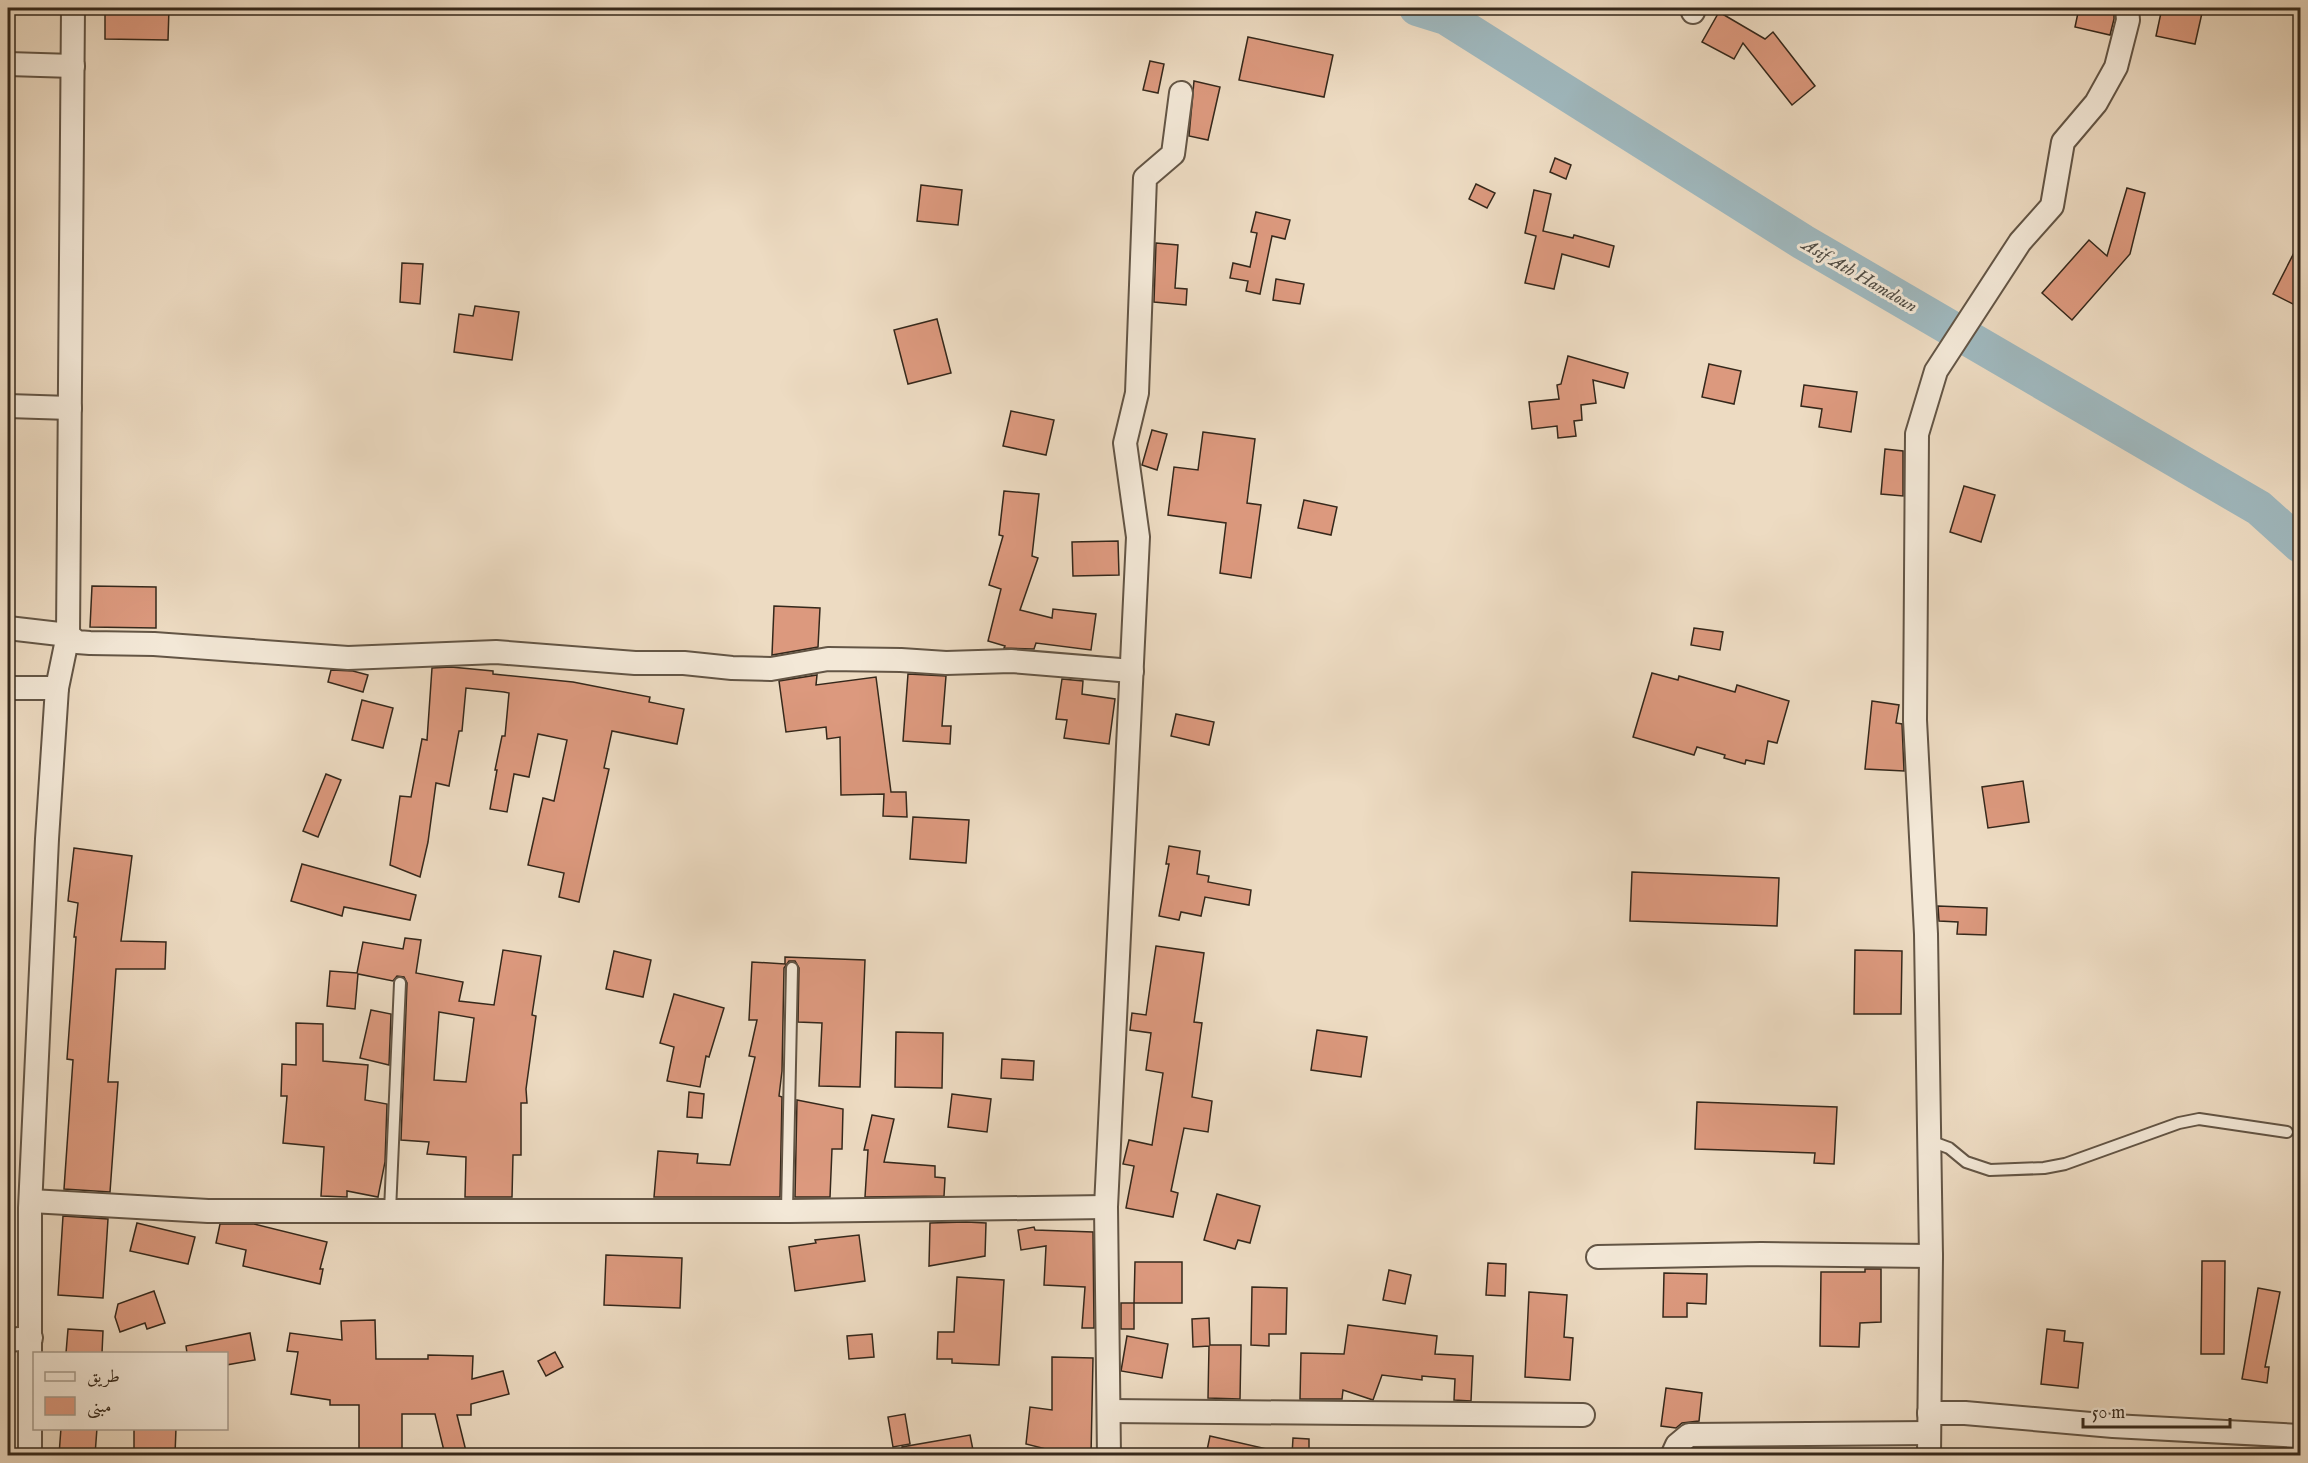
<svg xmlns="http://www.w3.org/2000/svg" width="2308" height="1463" font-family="'IM FELL English',Amiri,serif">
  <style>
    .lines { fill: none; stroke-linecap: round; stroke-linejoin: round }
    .river { stroke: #9fb8be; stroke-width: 36 }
    .building { fill: #dc997e; stroke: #35281b; stroke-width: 1.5; fill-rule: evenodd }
    .lane-casing { stroke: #635545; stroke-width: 14 }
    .street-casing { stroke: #635545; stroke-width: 26 }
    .lane { stroke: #f3e8d7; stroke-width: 10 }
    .street { stroke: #f3e8d7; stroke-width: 22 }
    .labels { text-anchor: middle; stroke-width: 6; stroke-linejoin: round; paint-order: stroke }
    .water-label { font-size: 18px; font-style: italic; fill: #504c44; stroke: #f3e8d7 }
  </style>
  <rect width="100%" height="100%" fill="#eddbc2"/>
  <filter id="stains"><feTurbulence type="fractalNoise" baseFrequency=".00333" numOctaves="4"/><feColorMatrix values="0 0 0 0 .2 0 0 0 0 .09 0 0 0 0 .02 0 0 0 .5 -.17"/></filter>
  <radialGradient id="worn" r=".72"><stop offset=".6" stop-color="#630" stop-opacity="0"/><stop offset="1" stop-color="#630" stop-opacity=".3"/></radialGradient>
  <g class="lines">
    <path class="river" d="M1417,8L1446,17L1803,242L2259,508L2300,545"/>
  </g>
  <g class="building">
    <path d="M105,8H169L168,40L105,39Z"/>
    <path d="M2079,8H2114V19L2110,35L2075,27Z"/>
    <path d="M2162,8H2177L2202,13L2195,44L2156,36Z"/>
    <path d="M1719,12L1765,39L1773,32L1815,86L1792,105L1743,43L1734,59L1702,42Z"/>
    <path d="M1248,37L1333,55L1324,97L1239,80Z"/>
    <path d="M1150,61L1164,64L1158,93L1143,90Z"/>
    <path d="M1194,81L1220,87L1208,140L1189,136Z"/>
    <path d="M1555,158L1571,165L1566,179L1550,172Z"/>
    <path d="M1476,184L1495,193L1487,208L1469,199Z"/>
    <path d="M921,185L962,190L958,225L917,221Z"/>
    <path d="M2127,188L2145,193L2130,254L2072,320L2042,293L2089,240L2107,256Z"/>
    <path d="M1534,190L1551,194L1543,231L1573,238L1574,235L1614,246L1609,267L1562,254L1554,289L1525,283L1536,236L1525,233Z"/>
    <path d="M1256,212L1290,220L1285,239L1272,236L1260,294L1246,291L1248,281L1230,278L1233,263L1250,267L1257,233L1251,232Z"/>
    <path d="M2301,239V308L2273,294Z"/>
    <path d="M1156,243L1178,245L1175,288L1187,289L1186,305L1154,302Z"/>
    <path d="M402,263L423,264L420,304L400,302Z"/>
    <path d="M1276,279L1304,284L1300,304L1273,300Z"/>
    <path d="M475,306L519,312L512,360L454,352L459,314L473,316Z"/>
    <path d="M937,319L951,373L908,384L894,330Z"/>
    <path d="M1568,356L1628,373L1624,388L1593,380L1596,403L1581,405L1582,420L1574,421L1576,436L1558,438L1557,426L1532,429L1529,402L1559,399L1557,385L1561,384Z"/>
    <path d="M1709,364L1741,371L1734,404L1702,397Z"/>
    <path d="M1804,385L1857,392L1851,432L1819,427L1822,409L1801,406Z"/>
    <path d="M1011,411L1054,420L1046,455L1003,446Z"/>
    <path d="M1152,430L1167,434L1157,470L1142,465Z"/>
    <path d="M1203,432L1255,439L1247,503L1261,505L1251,578L1220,573L1226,523L1168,515L1174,467L1198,470Z"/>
    <path d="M1885,449L1903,451V496L1881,494Z"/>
    <path d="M1964,486L1995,495L1981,542L1950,532Z"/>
    <path d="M1004,491L1039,494L1032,556L1038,558L1020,610L1052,618L1053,609L1096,614L1091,650L1036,643L1034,649L1004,648L1005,646L988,641L1001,589L989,585L1003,536L999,535Z"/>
    <path d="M1304,500L1337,507L1331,535L1298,528Z"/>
    <path d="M1118,541L1119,575L1073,576L1072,542Z"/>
    <path d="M92,586L156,587V628L90,627Z"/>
    <path d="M774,606L820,608L818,647L772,655Z"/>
    <path d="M1694,628L1723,632L1720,650L1691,645Z"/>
    <path d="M451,667L493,671V674L573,682L650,697L649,702L684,709L677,744L612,731L604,768L609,769L579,902L559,897L564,873L528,865L543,798L554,801L567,740L538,734L529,777L514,774L507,812L490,809L497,770H495L502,736H505L509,693L504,692L466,688L462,731H459L449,786L436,783L428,842L420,877L390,865L400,796L411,797L422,739L427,740L432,668Z"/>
    <path d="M331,670L353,671L368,675L363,692L328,682Z"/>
    <path d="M1652,673L1678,680L1679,676L1735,692L1737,685L1789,701L1777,743L1768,741L1764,764L1746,760L1745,764L1724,758L1725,755L1697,747L1694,755L1633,737Z"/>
    <path d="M908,674L946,676L942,726H951L950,744L903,741Z"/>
    <path d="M817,675L816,685L876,677L891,792H906L907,817L883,816L884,794L841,795L840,737L827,739L826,727L786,732L779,681Z"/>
    <path d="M1062,679L1083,681L1082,694L1115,699L1109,744L1064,738L1067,720L1056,719Z"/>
    <path d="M362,700L393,708L383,748L352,740Z"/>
    <path d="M1872,701L1899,705L1896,723L1902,724L1904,771L1865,769Z"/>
    <path d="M1176,714L1214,722L1209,745L1171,736Z"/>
    <path d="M326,774L341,780L318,837L303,831Z"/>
    <path d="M2023,781L2029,822L1988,828L1982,787Z"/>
    <path d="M913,817L969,820L966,863L910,859Z"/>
    <path d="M1169,846L1200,851L1197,874L1209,876L1208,882L1251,890L1249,905L1205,897L1201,916L1181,912L1179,920L1159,916L1169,864H1166Z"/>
    <path d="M74,848L132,856L121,941L166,942L165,969H116L108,1082H118L110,1192L64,1189L73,1060L67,1059L76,937H74L78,903L68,901Z"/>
    <path d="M302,864L416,895L410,920L344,907L342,916L291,901Z"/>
    <path d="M1632,872L1779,878L1777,926L1630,921Z"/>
    <path d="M1938,906L1987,908L1986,935L1957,934L1958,922L1939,921Z"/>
    <path d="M405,938L421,940L416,973L463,982L459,1001L494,1005L503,950L541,956L532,1015L536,1016L526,1089L527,1103H521V1155H513L512,1197H465L466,1157L427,1154L429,1142L401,1140L407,983L404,977L397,976L393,981L358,974L355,1009L327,1006L330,971L357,973L363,942L403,949ZM439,1012L474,1018L466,1082L434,1080Z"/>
    <path d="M1156,946L1204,953L1194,1022L1202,1023L1192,1097L1212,1101L1208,1132L1184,1128L1171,1191L1178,1193L1173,1217L1126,1208L1134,1166L1123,1164L1129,1140L1152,1145L1163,1073L1146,1070L1151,1033L1130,1030L1132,1013L1146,1015Z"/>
    <path d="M1855,950L1902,951L1901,1014H1854Z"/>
    <path d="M614,951L651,960L643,997L606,989Z"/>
    <path d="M785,957L865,960L860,1087L819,1086L822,1023L798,1022L799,968L795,961H789L784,968L782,1071L779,1096L782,1097L780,1197H654L658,1151L698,1154L697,1163L730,1165L755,1057L749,1056L757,1020H749L752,962L785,964Z"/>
    <path d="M674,994L724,1008L709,1057L706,1056L700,1087L667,1081L674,1047L660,1043Z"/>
    <path d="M371,1010L391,1014L389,1065L360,1058Z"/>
    <path d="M296,1023L323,1024V1061L368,1065L365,1100L387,1104L385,1162L378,1197L347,1191V1197L321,1196L324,1147L283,1143L287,1096H281L282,1064L296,1065Z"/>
    <path d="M1317,1030L1367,1037L1361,1077L1311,1070Z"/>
    <path d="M896,1032L943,1033L942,1088L895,1087Z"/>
    <path d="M1002,1059L1034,1061L1033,1080L1001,1078Z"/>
    <path d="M689,1092L704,1094L702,1118L687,1117Z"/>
    <path d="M952,1094L991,1099L987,1132L948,1127Z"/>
    <path d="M797,1100L843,1109L842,1149H832L830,1197H795Z"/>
    <path d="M1697,1102L1837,1107L1834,1164L1814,1163L1815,1153L1695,1149Z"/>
    <path d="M872,1115L894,1119L884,1162L935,1166V1177L945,1178L944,1196L865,1197L868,1150H864Z"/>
    <path d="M1217,1194L1260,1206L1250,1243L1238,1240L1235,1249L1204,1240Z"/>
    <path d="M63,1216L108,1219L103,1298L58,1295Z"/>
    <path d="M966,1222L986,1223L985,1256L929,1266L930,1223Z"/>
    <path d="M137,1223L195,1237L188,1264L130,1251Z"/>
    <path d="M220,1224H254L327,1242L320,1269H323L320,1284L243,1266L246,1250L216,1243Z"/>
    <path d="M1034,1227L1035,1230L1093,1232L1094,1328H1082L1085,1287L1044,1285L1046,1246L1021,1250L1018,1230Z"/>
    <path d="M859,1235L865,1281L795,1291L789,1247L816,1243L815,1240Z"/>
    <path d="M606,1255L682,1258L680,1308L604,1305Z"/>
    <path d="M2202,1261H2225L2224,1354H2201Z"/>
    <path d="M1135,1262H1182V1303H1134Z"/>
    <path d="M1488,1263L1506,1264L1505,1296L1486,1295Z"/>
    <path d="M1865,1269H1881V1322L1860,1323L1859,1347L1820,1346L1821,1272H1865Z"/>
    <path d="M1389,1270L1411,1275L1405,1304L1383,1300Z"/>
    <path d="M1664,1273L1707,1274L1706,1304L1687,1303V1317H1663Z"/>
    <path d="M957,1277L1004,1280L999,1365L952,1363V1359H937L938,1332H954Z"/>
    <path d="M1252,1287L1287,1288L1286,1334H1269V1346L1251,1345Z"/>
    <path d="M2258,1288L2280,1292L2265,1367H2269L2267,1383L2242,1379Z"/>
    <path d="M154,1291L165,1323L147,1329L145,1323L120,1332L115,1317L118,1304Z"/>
    <path d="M1529,1292L1567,1295L1564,1337L1573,1338L1570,1380L1525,1377Z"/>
    <rect x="1121" y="1303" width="13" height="26"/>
    <path d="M1209,1318L1210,1345H1241L1240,1399L1208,1398L1209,1346L1193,1347L1192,1319Z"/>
    <path d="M375,1320L376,1359H428V1355L473,1356L472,1379L503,1371L509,1394L471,1404V1415H457L467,1455H445L435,1414H402V1455H359V1405H330V1400L291,1394L298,1352L287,1351L290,1333L342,1340L341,1321Z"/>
    <path d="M1348,1325L1437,1336L1435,1354L1473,1356L1471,1401L1454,1400L1455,1379L1422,1376V1380L1382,1375L1373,1400L1343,1390L1342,1399H1300L1301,1353L1344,1354Z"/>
    <path d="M68,1329L103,1331L102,1353H66Z"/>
    <path d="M2047,1329L2065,1331L2064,1341L2083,1343L2078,1388L2041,1384Z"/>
    <path d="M250,1333L255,1360L226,1365V1353H187L186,1346Z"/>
    <path d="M872,1334L874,1357L849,1359L847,1336Z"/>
    <path d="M1127,1336L1168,1344L1162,1378L1121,1371Z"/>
    <path d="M555,1352L563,1367L546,1376L538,1361Z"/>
    <path d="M1052,1357L1093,1358L1091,1455H1054V1451L1026,1444L1030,1407L1052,1410Z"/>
    <path d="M1666,1388L1702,1393L1699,1421L1682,1423L1676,1428L1661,1426Z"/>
    <path d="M905,1414L910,1444L893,1447L888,1417Z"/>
    <path d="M61,1428H97L95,1455H59Z"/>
    <path d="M134,1428H176L175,1455H134Z"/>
    <path d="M970,1435L974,1455H902V1447Z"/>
    <path d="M1210,1436L1267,1449L1266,1455H1206Z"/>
    <path d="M1293,1438L1309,1439V1455H1292Z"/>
  </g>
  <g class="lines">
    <defs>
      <g id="lane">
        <path d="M1930,1141L1949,1148L1966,1162L1990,1170L2044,1168L2065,1164L2179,1123L2199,1119L2287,1132"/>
        <path d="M787,1210L792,968"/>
        <path d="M390,1211L400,983"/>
      </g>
      <g id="street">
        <path d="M1693,12V8"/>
        <path d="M8,64L73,66"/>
        <path d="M8,406L70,408"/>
        <path d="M8,628L68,635L77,642L90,643L154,644L348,658L496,652L635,663H684L732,668L771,669L828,659L901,660L946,663L1011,661L1132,671"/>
        <path d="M8,688H57"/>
        <path d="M31,1201L208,1211H790L1106,1207"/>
        <path d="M1598,1257L1761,1254L1931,1256"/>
        <path d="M8,1340L31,1338"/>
        <path d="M1109,1411L1583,1415"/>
        <path d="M1929,1413H1965L2113,1426L2300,1436"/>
        <path d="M30,1456V1208L47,839L57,688L68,635L73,8"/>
        <path d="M1109,1456L1106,1207L1138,537L1125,443L1137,393L1145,178L1173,154L1181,93"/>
        <path d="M1672,1456L1677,1445L1689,1435L1929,1433"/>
        <path d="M1929,1456L1931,1256L1926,934L1915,720L1917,434L1936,371L2020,242L2052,206L2063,142L2096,103L2116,67L2128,20L2127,8"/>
      </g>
    </defs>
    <use href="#lane" class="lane-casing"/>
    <use href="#street" class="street-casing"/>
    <use href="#lane" class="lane"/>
    <use href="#street" class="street"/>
  </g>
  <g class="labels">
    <g class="water-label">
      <text transform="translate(1860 275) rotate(30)" y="6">Asif Ath Hamdoun</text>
    </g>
  </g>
  <rect width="2308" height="1463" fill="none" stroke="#eddbc2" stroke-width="30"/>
  <rect x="9" y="9" width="2290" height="1445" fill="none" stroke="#35281b" stroke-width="3"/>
  <rect x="15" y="15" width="2278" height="1433" fill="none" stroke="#35281b" stroke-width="1.5"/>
  <rect x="33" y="1352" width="195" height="78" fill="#f3e8d7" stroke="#a79b8c" stroke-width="1.5"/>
  <rect x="45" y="1372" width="30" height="9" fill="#f3e8d7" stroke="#a79b8c" stroke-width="1.5"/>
  <text x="87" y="1382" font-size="18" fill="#35281b">طريق</text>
  <rect x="45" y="1397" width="30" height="18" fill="#dc997e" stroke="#a79b8c" stroke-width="1.5"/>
  <text x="87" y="1412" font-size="18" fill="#35281b">مبنى</text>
  <path d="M2083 1418v9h147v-9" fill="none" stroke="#35281b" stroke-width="3"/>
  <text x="2092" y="1418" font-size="18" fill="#35281b" stroke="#f3e8d7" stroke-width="4.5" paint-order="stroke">50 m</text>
  <rect width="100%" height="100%" filter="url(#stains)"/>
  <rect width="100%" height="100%" fill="url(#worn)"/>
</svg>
